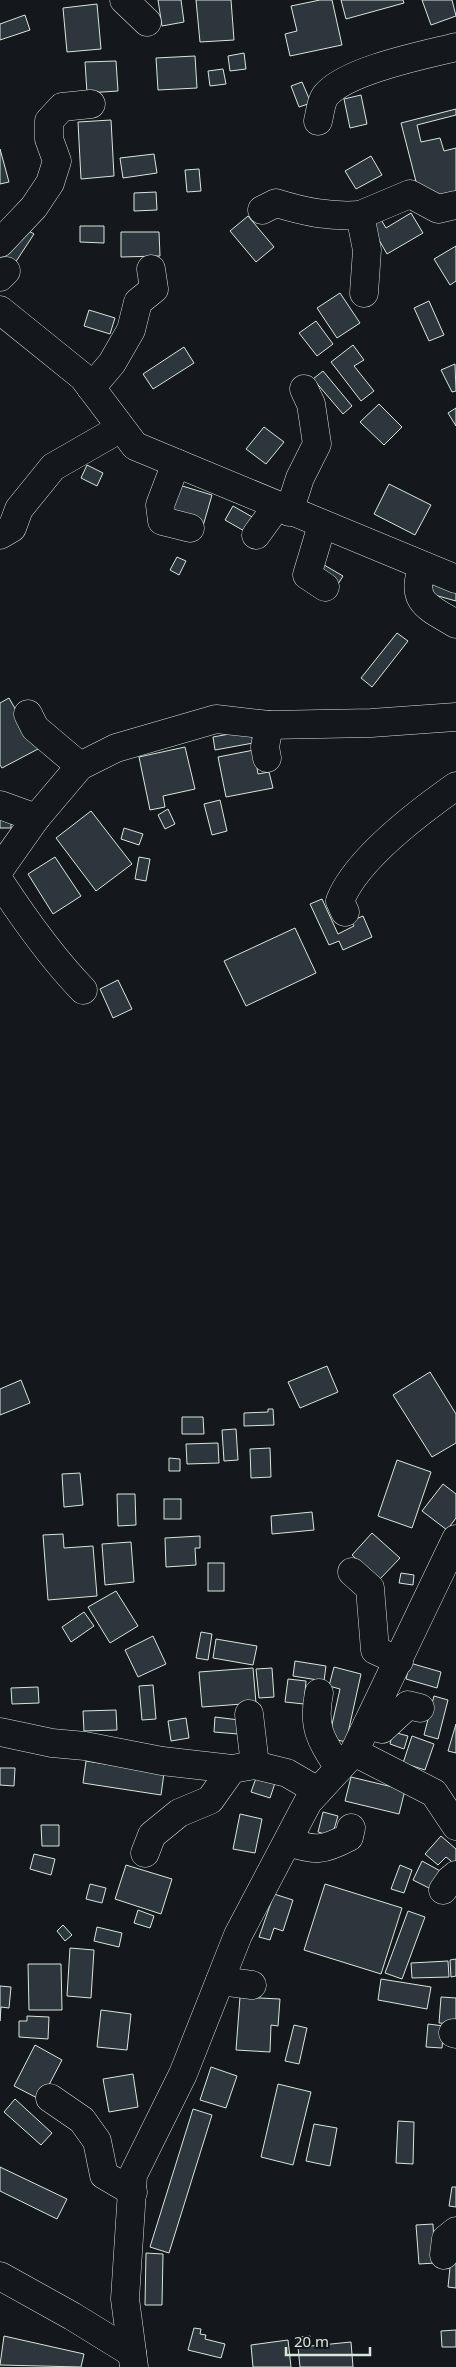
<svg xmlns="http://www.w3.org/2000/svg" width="456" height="2367" font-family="'Noto Sans',sans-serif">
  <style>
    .building { fill: #2c363c; stroke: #d8e6dc }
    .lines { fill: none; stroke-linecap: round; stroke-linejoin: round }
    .minor-casing { stroke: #d8e6dc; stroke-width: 29 }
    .minor { stroke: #14181c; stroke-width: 28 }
  </style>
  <rect width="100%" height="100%" fill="#14181c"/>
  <g class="building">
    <path d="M158,0H181L184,22L162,26Z"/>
    <path d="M196,0H231L234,40L200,42Z"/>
    <path d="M320,0H332L342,45L290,56L285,34L297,31L291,6Z"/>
    <path d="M341,0H403L404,3L346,19Z"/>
    <path d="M422,0H452L456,16L431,25Z"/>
    <path d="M97,4L101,49L67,52L63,8Z"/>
    <path d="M25,15L30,30L0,40V24Z"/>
    <path d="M244,53L246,69L230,71L228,56Z"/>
    <path d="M195,56L197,88L158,90L156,58Z"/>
    <path d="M116,61L118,91L87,93L85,62Z"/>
    <path d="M223,69L226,84L210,86L208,71Z"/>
    <path d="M302,82L311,103L299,107L291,86Z"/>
    <path d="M361,95L367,124L350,128L344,99Z"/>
    <path d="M456,109V115L417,125L421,142L440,138L444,151L456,148V196L422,205L401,123Z"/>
    <path d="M111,120L114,176L81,179L78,122Z"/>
    <path d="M0,149L9,182L0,184Z"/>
    <path d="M154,154L157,173L123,178L120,158Z"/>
    <path d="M371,156L382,175L356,189L345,171Z"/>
    <path d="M199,169L201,191L187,192L185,170Z"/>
    <path d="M156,192L157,210L134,211V193Z"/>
    <path d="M411,213L423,233L387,254L370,224L380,218L386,228Z"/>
    <path d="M248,216L274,247L256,262L230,231Z"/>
    <path d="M80,226H104V243L80,242Z"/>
    <path d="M22,227L34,234L15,263L3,256Z"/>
    <path d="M121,232H159L160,256L121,257Z"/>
    <path d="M456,246V281L450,285L434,259Z"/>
    <path d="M340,293L360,323L337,338L317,308Z"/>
    <path d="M429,301L444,335L429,341L414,308Z"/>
    <path d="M89,310L115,318L110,334L84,326Z"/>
    <path d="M316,321L333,344L317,356L299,333Z"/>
    <path d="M353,345L364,360L354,366L374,391L361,401L331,362Z"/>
    <path d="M184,347L194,363L153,389L143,374Z"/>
    <path d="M455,364L456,391L452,392L441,370Z"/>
    <path d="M323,371L352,406L343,414L313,379Z"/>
    <path d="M379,404L402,427L384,445L360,422Z"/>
    <path d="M456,408V426L448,413Z"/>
    <path d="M264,427L284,442L266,464L246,449Z"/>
    <path d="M87,465L103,473L97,486L81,478Z"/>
    <path d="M389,484L431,505L415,535L374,514Z"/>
    <path d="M179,485L212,495L203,526L169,516Z"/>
    <path d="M233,506L254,518L246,532L225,520Z"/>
    <path d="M177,557L186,561L179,575L170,570Z"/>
    <path d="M319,562L343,576L335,589L311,575Z"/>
    <path d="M433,584L456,591V601L431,594Z"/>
    <path d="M397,633L408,641L372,687L361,678Z"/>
    <path d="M9,698L38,749L2,768L0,765V703Z"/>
    <path d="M251,730L253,743L215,750L213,737Z"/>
    <path d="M185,747L195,789L163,796L165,807L150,810L139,757Z"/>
    <path d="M254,750L258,774L269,772L273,788L226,797L218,757Z"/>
    <path d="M220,800L227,831L212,835L204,804Z"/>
    <path d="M168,809L175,824L165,829L158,815Z"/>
    <path d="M91,811L132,864L96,891L56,838Z"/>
    <path d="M0,815L11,816V828H0Z"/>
    <path d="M124,828L143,834L139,845L121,839Z"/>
    <path d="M55,857L81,896L53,914L28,874Z"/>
    <path d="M139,857L150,859L146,881L135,879Z"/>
    <path d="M322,899L338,934L354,926L351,921L363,916L372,937L343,950L339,941L329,945L310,904Z"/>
    <path d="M295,928L316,973L246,1006L224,961Z"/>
    <path d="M118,980L132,1009L113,1018L100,989Z"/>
    <path d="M327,1366L338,1392L300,1408L288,1382Z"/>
    <path d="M430,1372L456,1414V1443L432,1457L393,1395Z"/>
    <path d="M21,1380L30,1403L0,1415V1389Z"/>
    <path d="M268,1409H273L274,1425L244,1426V1413L268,1412Z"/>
    <path d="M182,1417H203L204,1434H182Z"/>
    <path d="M236,1429L238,1460L224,1461L222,1430Z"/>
    <path d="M218,1443L219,1463L187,1464L186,1444Z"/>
    <path d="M270,1448L271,1477L251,1478L250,1449Z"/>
    <path d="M169,1458L180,1459V1471H169Z"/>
    <path d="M397,1460L431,1472L412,1528L378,1516Z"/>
    <path d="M80,1473L83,1505L64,1507L62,1474Z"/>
    <path d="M443,1484L456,1494V1518L447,1530L422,1511Z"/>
    <path d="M117,1494H135L136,1525L118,1526Z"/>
    <rect x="164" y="1499" width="17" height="20"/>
    <path d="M312,1512L314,1530L272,1534L271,1516Z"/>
    <path d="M372,1533L400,1558L379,1580L352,1555Z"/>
    <path d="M63,1534L64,1548L93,1546L97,1596L48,1600L43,1535Z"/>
    <path d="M200,1536V1548H195L196,1565L166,1567L165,1538Z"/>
    <path d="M131,1542L134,1582L105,1585L102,1544Z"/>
    <rect x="208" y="1563" width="16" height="28"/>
    <path d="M401,1573L414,1575L413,1585L399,1583Z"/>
    <path d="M116,1591L138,1626L110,1643L88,1607Z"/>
    <path d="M84,1612L94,1626L71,1642L62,1627Z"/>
    <path d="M201,1632L212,1634L208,1660L196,1658Z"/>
    <path d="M153,1636L166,1664L138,1677L125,1650Z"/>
    <path d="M216,1639L257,1646L253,1665L213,1658Z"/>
    <path d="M295,1661L326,1666L324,1681L293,1676Z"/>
    <path d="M410,1663L441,1672L437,1688L406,1679Z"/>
    <path d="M334,1667L361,1674L346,1742L329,1738L340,1689L329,1686Z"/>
    <path d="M253,1668L256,1703L202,1707L199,1672Z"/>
    <path d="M272,1668L274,1697L259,1698L256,1669Z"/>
    <path d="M288,1679L306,1681L304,1704L285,1702Z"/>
    <path d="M153,1685L156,1719L142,1720L139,1686Z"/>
    <path d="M38,1687L39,1703L12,1704L11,1688Z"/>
    <path d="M434,1696L448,1700L438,1739L424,1735Z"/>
    <path d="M116,1710L117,1730L84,1731L83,1711Z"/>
    <path d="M215,1717L239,1720L238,1734L214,1732Z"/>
    <path d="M186,1718L189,1738L171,1741L168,1721Z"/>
    <path d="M456,1724V1753L448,1751Z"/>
    <path d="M393,1732L408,1736L404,1749L390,1744Z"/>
    <path d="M412,1736L434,1744L425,1770L403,1763Z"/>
    <path d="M86,1761L164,1773L161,1795L83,1783Z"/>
    <path d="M0,1768H15L14,1786L0,1785Z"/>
    <path d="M351,1777L405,1790L399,1814L345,1801Z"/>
    <path d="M256,1778L275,1783L270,1798L251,1792Z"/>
    <path d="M323,1812L338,1816L332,1836L318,1832Z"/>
    <path d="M240,1814L262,1819L255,1853L233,1849Z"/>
    <path d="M41,1825H59V1846H42Z"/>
    <path d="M441,1836L456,1849V1865L446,1857L438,1865L425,1854Z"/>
    <path d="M34,1854L55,1859L51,1875L30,1869Z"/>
    <path d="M422,1861L444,1873L435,1891L413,1880Z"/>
    <path d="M126,1865L172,1879L161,1914L115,1899Z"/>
    <path d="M400,1865L412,1870L404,1893L391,1889Z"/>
    <path d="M90,1884L106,1888L102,1903L86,1899Z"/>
    <path d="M325,1884L402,1908L381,1974L304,1950Z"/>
    <path d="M274,1894L293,1900L283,1931L274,1928L270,1940L259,1937Z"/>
    <path d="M138,1910L154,1916L150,1928L134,1923Z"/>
    <path d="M408,1911L425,1917L402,1979L385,1973Z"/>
    <path d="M63,1925L72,1935L65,1941L57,1931Z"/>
    <path d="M97,1927L122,1933L119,1947L94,1941Z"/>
    <path d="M70,1948L94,1950L91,1998L67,1996Z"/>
    <path d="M456,1959V1976L451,1977L450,1960Z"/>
    <path d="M448,1961L449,1977L412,1978L411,1963Z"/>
    <path d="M28,1964H61L62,2010H29Z"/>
    <path d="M381,1979L431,1987L427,2009L378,2000Z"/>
    <path d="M0,1986L11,1987L9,2008L1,2007L0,2021Z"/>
    <path d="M240,1997L280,1999L278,2026L271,2025L270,2052L236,2050Z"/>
    <path d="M441,1997L456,1998V2024L439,2023Z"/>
    <path d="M101,2010L131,2014L127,2050L97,2047Z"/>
    <path d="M27,2016L49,2017L48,2039L19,2037V2021H27Z"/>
    <path d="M428,2024L444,2026L442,2048L426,2047Z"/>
    <path d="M294,2025L307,2028L299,2064L285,2061Z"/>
    <path d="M35,2045L62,2060L41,2100L14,2086Z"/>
    <path d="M211,2067L237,2076L226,2108L200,2100Z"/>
    <path d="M133,2074L138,2107L109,2112L103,2079Z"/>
    <path d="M278,2084L311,2092L293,2165L261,2157Z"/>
    <path d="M15,2099L52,2133L41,2145L4,2112Z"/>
    <path d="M193,2109L212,2115L169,2253L150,2247Z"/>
    <path d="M398,2121L414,2122L413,2164L396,2163Z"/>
    <path d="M314,2124L337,2128L330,2166L306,2161Z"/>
    <path d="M0,2167L67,2199L57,2219L0,2191Z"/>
    <path d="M452,2187H456V2207L449,2206Z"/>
    <path d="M433,2224L435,2263L419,2264L416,2225Z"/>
    <path d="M452,2248L456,2249V2288L448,2287Z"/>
    <path d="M146,2253L163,2254L162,2305H145Z"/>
    <path d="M194,2328L201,2329L200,2334L206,2335L205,2339L225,2344L221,2358L188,2350Z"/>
    <path d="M456,2330V2347H442L441,2331Z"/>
    <path d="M4,2336L84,2354L81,2367L0,2365Z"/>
    <path d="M310,2336L311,2346L351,2342L353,2367H300L297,2337Z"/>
    <path d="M288,2340L291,2367H253L251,2345Z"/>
  </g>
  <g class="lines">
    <defs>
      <g id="minor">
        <path d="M124,0L147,22"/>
        <path d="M318,121C320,113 321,101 326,95C347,70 424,55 456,47"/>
        <path d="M262,210L276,203C305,212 330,217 360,215"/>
        <path d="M0,243L34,207L50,183L57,161L49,139V121L62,107L91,104"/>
        <path d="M0,277L6,271"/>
        <path d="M364,293L367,250L360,215L410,194L438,209L456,205"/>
        <path d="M0,310L83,377L135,446L456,579"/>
        <path d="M91,388L112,363L131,330L138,302L154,289L151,269"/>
        <path d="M176,463L160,505L162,521L190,528"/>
        <path d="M289,512L300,478L317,444L311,404L304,389"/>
        <path d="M322,525L307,575L325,587"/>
        <path d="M0,535L12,528L19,509L53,467L121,428"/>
        <path d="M256,535L277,506"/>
        <path d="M423,566C409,602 428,607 456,624"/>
        <path d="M28,714L35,728L80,766"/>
        <path d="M267,758L265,747L269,725"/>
        <path d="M0,805L36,818"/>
        <path d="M0,869L36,818L80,766L116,748L216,719L269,725L371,723L456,717"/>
        <path d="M0,882C25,920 51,957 83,990"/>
        <path d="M345,912L340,901C356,859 419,812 456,786"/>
        <path d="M352,1572L370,1588L375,1650L399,1661"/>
        <path d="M319,1693C312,1728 321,1740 339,1768"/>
        <path d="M249,1714L255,1765L287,1773L318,1791"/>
        <path d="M367,1725L382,1729L408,1705L420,1708"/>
        <path d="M0,1732L52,1743L85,1746L162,1761L232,1769L255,1765"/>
        <path d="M354,1752L434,1793L456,1826"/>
        <path d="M288,1842C315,1851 323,1851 349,1837L351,1828"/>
        <path d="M145,1853L152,1835L179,1813L210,1800L232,1769"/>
        <path d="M443,1890L450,1880L456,1875"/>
        <path d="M220,1981L252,1985"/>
        <path d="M453,2033L456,2034"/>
        <path d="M50,2098L82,2120L97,2141L104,2175L133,2192"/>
        <path d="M444,2255L446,2239L456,2231"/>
        <path d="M0,2276L72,2316L132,2353"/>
        <path d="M134,2367L125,2299L133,2175L183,2074L238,1935L308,1802L354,1752L456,1539"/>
      </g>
    </defs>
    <use href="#minor" class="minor-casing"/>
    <use href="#minor" class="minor"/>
  </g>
  <path d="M286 2347v8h84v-8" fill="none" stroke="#d8e6dc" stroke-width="2.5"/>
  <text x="294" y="2347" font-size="15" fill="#d8e6dc" stroke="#14181c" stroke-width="4" paint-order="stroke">20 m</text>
</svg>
